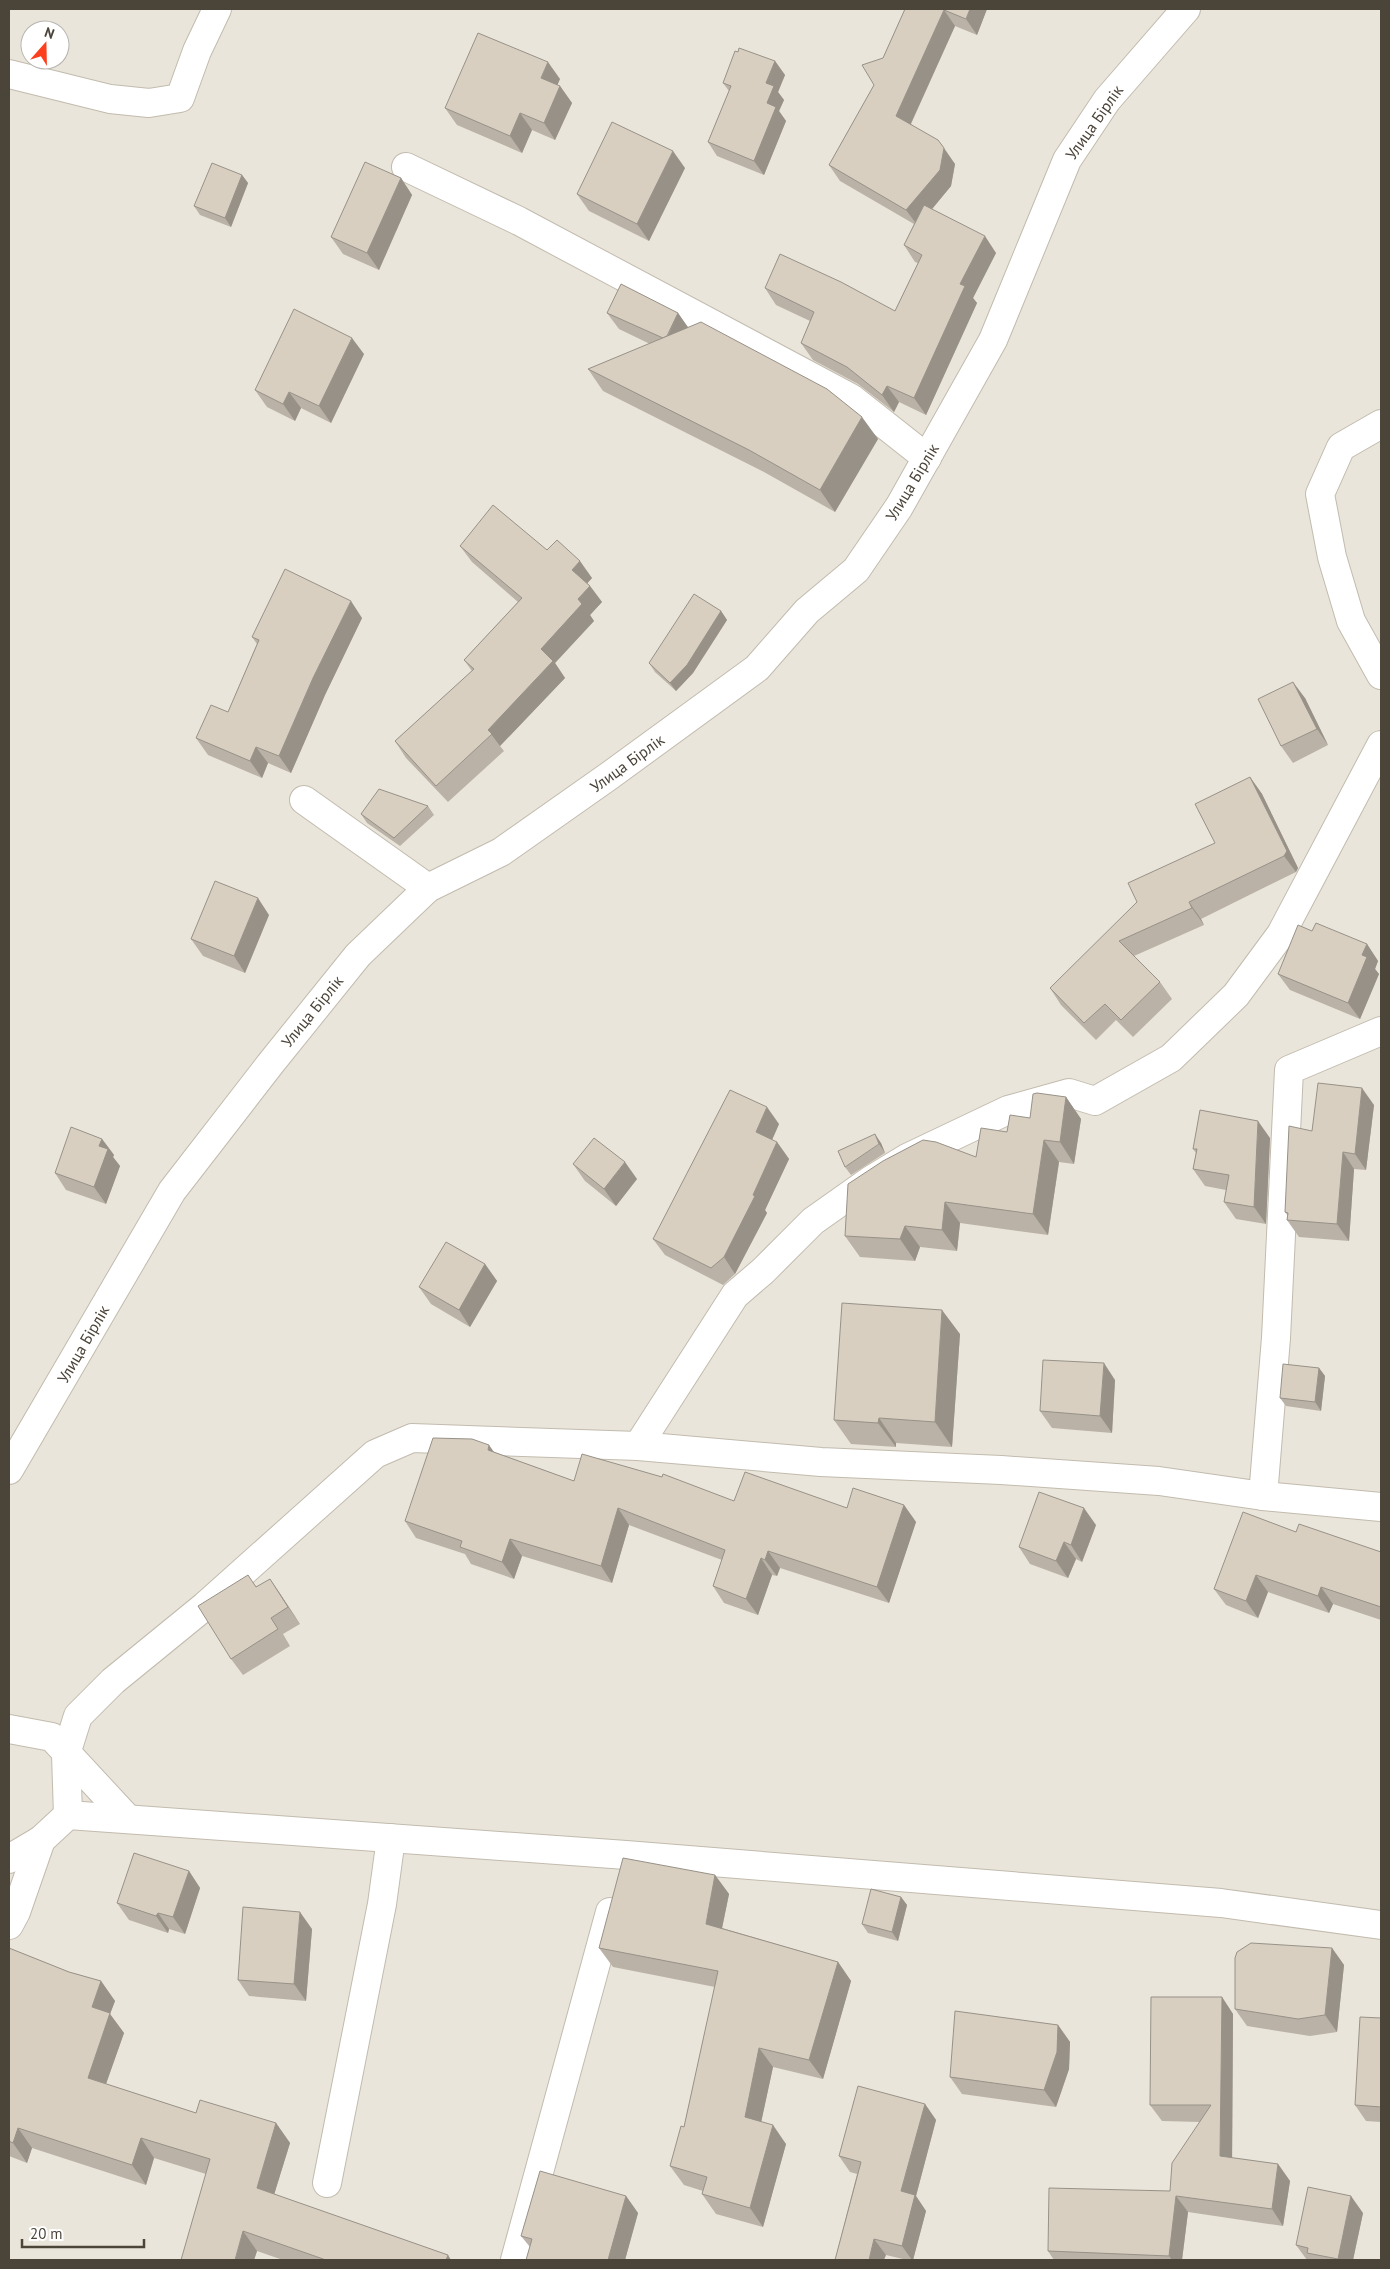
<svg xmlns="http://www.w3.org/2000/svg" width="1390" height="2269" font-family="'PT Sans',sans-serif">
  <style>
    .residential { fill: #eae5da; fill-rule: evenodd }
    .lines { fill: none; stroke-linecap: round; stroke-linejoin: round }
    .minor-casing { stroke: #c2bbae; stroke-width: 30 }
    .minor { stroke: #fff; stroke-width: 28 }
    .wall { fill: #bab2a6 }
    .shaded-wall { fill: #979187 }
    .building { fill: #d8cfc1; stroke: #979187 }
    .labels { text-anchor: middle; stroke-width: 4; stroke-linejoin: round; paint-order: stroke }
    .street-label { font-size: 16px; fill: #4b4439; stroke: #fff }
  </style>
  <rect width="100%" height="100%" fill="#f6f3ec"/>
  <path class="residential" d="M9,9H1381V2260H9ZM30,30H60V60H30Z"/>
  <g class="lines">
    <defs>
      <g id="minor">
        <path d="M9,74L110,99L149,103L180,98L197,51L217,9"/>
        <path d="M406,167L519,221L851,398L927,458"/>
        <path d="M1381,424L1341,447L1320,494L1332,557L1351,621L1381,675"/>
        <path d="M304,800L428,888"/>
        <path d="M638,1446L735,1295L763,1271L813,1221L871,1180L907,1158L1008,1110L1069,1093L1095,1101L1171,1058L1236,995L1281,934L1381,745"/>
        <path d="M9,1470L172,1191L271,1063L358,955L428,888L501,852L609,776L757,668L807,611L856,570L899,507L993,340L1067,160L1107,100L1186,9"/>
        <path d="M1263,1496L1276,1338L1289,1070L1381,1031"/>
        <path d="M9,1729L52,1737L128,1819"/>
        <path d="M68,1815L66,1754L78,1716L113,1681L205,1606L375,1454L412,1438L638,1446L821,1462L1001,1470L1159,1481L1263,1496L1381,1507"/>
        <path d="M9,1859L41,1840L68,1815L626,1855L1221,1903L1381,1925"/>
        <path d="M9,1925L16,1912L41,1840"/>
        <path d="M327,2183L382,1904L391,1838"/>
        <path d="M515,2260L610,1912"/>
      </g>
    </defs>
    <use href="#minor" class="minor-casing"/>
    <use href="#minor" class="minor"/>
  </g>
  <g class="wall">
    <path d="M905,9H987L977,35L955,26L911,124L955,164L951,186L932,209L996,253L973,298L977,303L926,415L899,402L894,412L858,384L813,360L801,343L810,321L776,305L765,288L895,311L918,263L915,262L904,245L914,224L840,181L829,165L874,85L883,58Z"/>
    <path d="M775,61L785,75L778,92L784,100L779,111L786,121L764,175L717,156L708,142L729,91L723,83Z"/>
    <path d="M560,79L557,85L560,86L572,103L555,140L532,130L522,153L457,125L445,108Z"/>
    <path d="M685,168L649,241L589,211L577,194Z"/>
    <path d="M242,175L248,183L231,227L200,215L194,206Z"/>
    <path d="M401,178L412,195L379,270L343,254L331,237Z"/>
    <path d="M607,313H678L688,328L878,439L835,512L764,472L603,391L588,369L650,344L619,329Z"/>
    <path d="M364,354L331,423L301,408L295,421L267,407L255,390Z"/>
    <path d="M460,546L547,550L592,578L587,583L590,586L602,602L590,615L594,621L555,663L565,678L500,746L504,751L448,802L406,758L395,741L472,671L464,660L518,602L472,562Z"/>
    <path d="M721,611L727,620L693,673L676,691L655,672L649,663Z"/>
    <path d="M362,618L325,695L291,773L268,763L262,778L208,755L196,738L228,712L257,644L252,637Z"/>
    <path d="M1305,698L1328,745L1293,763L1281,746Z"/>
    <path d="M1250,777L1262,794L1298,868L1296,872L1201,919L1204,925L1134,956L1160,982L1172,999L1133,1037L1116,1020L1096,1040L1061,1005L1050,988L1215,843Z"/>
    <path d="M428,806L434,815L400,846L367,823L361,814Z"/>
    <path d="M269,915L245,973L203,956L191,939Z"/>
    <path d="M1312,931L1367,944L1378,961L1375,969L1379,974L1360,1019L1290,990L1278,974Z"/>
    <path d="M1066,1097L1081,1119L1074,1164L1059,1162L1048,1235L960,1223L957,1251L920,1247L915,1261L860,1257L845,1236L976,1157L1007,1132L1030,1118Z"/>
    <path d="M1374,1105L1366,1170L1354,1169L1349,1241L1299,1237L1287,1220L1288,1216L1285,1212L1312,1131Z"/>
    <path d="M779,1124L772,1140L777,1142L789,1159L765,1210L767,1213L735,1274L723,1285L665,1255L653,1239Z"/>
    <path d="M1270,1138L1266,1224L1236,1219L1224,1202L1226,1190L1205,1186L1193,1169L1196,1153L1193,1149Z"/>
    <path d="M102,1139L114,1155L113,1157L120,1166L106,1204L66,1190L55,1173Z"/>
    <path d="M881,1143L885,1153L851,1175L845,1167Z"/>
    <path d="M573,1164L637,1179L616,1206L585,1181Z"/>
    <path d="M485,1264L497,1281L470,1327L431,1304L419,1287Z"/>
    <path d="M960,1334L952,1447L896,1443V1447L851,1444L834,1420Z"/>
    <path d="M1319,1368L1325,1376L1321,1411L1286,1406L1280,1398Z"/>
    <path d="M1115,1380L1112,1433L1052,1428L1040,1411Z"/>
    <path d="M494,1452L574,1481L734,1501L847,1508L904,1505L916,1522L889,1603L780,1568L777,1576L772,1575L758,1615L724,1603L713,1586L722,1560L629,1525L612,1583L522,1556L514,1579L471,1564L465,1554L416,1538L405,1521Z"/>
    <path d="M1096,1525L1082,1562L1076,1559L1068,1578L1030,1564L1019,1547Z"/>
    <path d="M1296,1532L1381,1552V1620L1333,1604L1329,1613L1268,1592L1258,1618L1226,1605L1214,1589Z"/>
    <path d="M248,1575L256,1587L270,1579L300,1624L283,1634L290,1646L243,1675L231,1659Z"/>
    <path d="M189,1871L200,1888L185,1934L169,1929L168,1933L129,1920L117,1903Z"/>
    <path d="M715,1875L729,1894L722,1928L838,1962L851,1981L823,2079L773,2067L761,2122L786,2144L763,2227L716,2214L702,2194L703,2191L684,2185L670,2166L684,2127L715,1987L613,1967L599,1948Z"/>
    <path d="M901,1897L907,1905L898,1941L868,1933L862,1924Z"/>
    <path d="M312,1929L306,2001L249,1996L238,1980Z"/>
    <path d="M9,1948L69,1972L101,1981L115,2001L110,2014L124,2033L106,2084L196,2113L276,2123L290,2143L274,2194L451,2260H283L257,2251L254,2260L206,2174L154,2158L146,2185L32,2148L27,2163L9,2156Z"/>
    <path d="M1332,1948L1344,1965L1337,2032L1310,2036L1247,2026L1235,2009Z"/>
    <path d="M1222,1997L1233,2014L1232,2158L1278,2164L1290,2181L1283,2226L1188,2212L1182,2260H1054L1048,2251L1170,2191L1200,2122L1162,2121L1150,2105Z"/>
    <path d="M1381,2018V2122L1366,2121L1355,2105Z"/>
    <path d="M1058,2025L1070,2042L1069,2069L1056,2107L962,2094L950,2077Z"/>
    <path d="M925,2104L936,2120L916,2196L926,2211L913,2260H907L886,2255L835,2260L857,2174L850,2172L839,2156Z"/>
    <path d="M626,2196L638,2213L625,2260H526L530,2247L521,2236Z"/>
    <path d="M1363,2213L1353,2260H1307L1296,2245Z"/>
  </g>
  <g class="shaded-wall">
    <path d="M970,9H987L977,35L966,19Z"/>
    <path d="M944,10L955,26L907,132L896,116Z"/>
    <path d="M775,61L785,75L778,92L784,100L779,111L786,121L764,175L754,161L766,83Z"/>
    <path d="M548,62L560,79L553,95L541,78Z"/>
    <path d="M560,86L572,103L555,140L544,123Z"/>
    <path d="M520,113L532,130L522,153L510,136Z"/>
    <path d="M944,148L955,164L951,186L918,226L906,210Z"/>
    <path d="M673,151L685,168L649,241L637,224Z"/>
    <path d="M242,175L248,183L231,227L225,218Z"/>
    <path d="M401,178L412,195L379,270L367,253Z"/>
    <path d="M985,236L996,253L973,298L977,303L926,415L914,398L960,284Z"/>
    <path d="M678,313L690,330L666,340Z"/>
    <path d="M352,338L364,354L331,423L319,406Z"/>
    <path d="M887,386L899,402L894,412L882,395Z"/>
    <path d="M289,392L301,408L295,421L283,404Z"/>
    <path d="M862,417L878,439L835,512L820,490Z"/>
    <path d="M580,561L592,578L584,587L572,570Z"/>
    <path d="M590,586L602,602L590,615L594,621L555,663L565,678L500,746L488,730L541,649L578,599Z"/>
    <path d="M351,601L362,618L325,695L291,773L279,756L313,678Z"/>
    <path d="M721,611L727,620L693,673L676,691L670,683Z"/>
    <path d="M1293,682L1305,698L1328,745L1317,729Z"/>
    <path d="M256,747L268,763L262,778L250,761Z"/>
    <path d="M1250,777L1262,794L1298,868L1296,872L1284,856Z"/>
    <path d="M258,898L269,915L245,973L234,956Z"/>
    <path d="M1189,902L1201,919L1204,925L1192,908Z"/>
    <path d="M1367,944L1378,961L1375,969L1379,974L1360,1019L1348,1003L1362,955Z"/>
    <path d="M1362,1088L1374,1105L1366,1170L1355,1154Z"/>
    <path d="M1066,1097L1081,1119L1074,1164L1060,1142Z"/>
    <path d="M767,1107L779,1124L768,1149L756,1132Z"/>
    <path d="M1258,1121L1270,1138L1266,1224L1254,1207Z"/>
    <path d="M875,1134L881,1143L885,1153L879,1144Z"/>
    <path d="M102,1139L114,1155L113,1157L120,1166L106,1204L94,1187L99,1146Z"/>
    <path d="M1044,1140L1059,1162L1048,1235L1033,1214Z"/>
    <path d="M777,1142L789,1159L765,1210L767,1213L735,1274L724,1257Z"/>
    <path d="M1343,1152L1354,1169L1349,1241L1337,1224Z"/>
    <path d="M625,1162L637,1179L616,1206L604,1189Z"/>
    <path d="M945,1202L960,1223L957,1251L942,1230Z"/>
    <path d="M905,1226L920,1247L915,1261L900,1239Z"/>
    <path d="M485,1264L497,1281L470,1327L459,1310Z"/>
    <path d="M942,1310L960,1334L952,1447L935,1422Z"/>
    <path d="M1104,1363L1115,1380L1112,1433L1100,1416Z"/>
    <path d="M1319,1368L1325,1376L1321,1411L1315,1402Z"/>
    <path d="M879,1418L896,1443V1447L878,1423Z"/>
    <path d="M489,1445L501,1462L488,1450Z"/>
    <path d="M904,1505L916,1522L889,1603L877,1587Z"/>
    <path d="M618,1508L629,1525L612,1583L601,1566Z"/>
    <path d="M1084,1508L1096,1525L1082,1562L1071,1545Z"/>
    <path d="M510,1539L522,1556L514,1579L502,1562Z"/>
    <path d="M1064,1542L1076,1559L1068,1578L1056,1561Z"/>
    <path d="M768,1551L780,1568L777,1576L765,1560Z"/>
    <path d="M761,1558L772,1575L758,1615L746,1599Z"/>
    <path d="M1256,1575L1268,1592L1258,1618L1246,1601Z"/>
    <path d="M270,1579L281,1595L300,1624L288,1607Z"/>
    <path d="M1321,1587L1333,1604L1329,1613L1318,1596Z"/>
    <path d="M189,1871L200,1888L185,1934L173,1917Z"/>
    <path d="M715,1875L729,1894L719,1943L706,1924Z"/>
    <path d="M901,1897L907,1905L898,1941L892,1932Z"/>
    <path d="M300,1912L312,1929L306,2001L294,1984Z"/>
    <path d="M158,1913L169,1929L168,1933L156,1916Z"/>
    <path d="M1332,1948L1344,1965L1337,2032L1325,2015Z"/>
    <path d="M838,1962L851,1981L823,2079L809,2060Z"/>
    <path d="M101,1981L115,2001L110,2014L124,2033L101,2098L88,2078L92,2007Z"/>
    <path d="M1222,1997L1233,2014L1232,2173L1220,2156Z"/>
    <path d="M1058,2025L1070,2042L1069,2069L1056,2107L1044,2090Z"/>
    <path d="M759,2048L773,2067L758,2137L745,2117Z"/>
    <path d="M925,2104L936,2120L916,2196L926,2211L913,2260H912L902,2246L901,2191Z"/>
    <path d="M276,2123L290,2143L270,2208L257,2188Z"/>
    <path d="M773,2125L786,2144L763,2227L750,2208Z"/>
    <path d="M18,2128L32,2148L27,2163L13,2143Z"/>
    <path d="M141,2138L154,2158L146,2185L132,2165Z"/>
    <path d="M1278,2164L1290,2181L1283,2226L1272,2209Z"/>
    <path d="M626,2196L638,2213L625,2260H608Z"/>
    <path d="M1176,2196L1188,2212L1182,2260H1172L1169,2256Z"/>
    <path d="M1351,2196L1363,2213L1353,2260H1339L1338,2259Z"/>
    <path d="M243,2231L257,2251L254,2260H235Z"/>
    <path d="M874,2239L886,2255L884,2260H869Z"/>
    <path d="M448,2255L451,2260H446Z"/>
  </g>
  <g class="building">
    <path d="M905,9H970L966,19L944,10L896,116L938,140L944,148L940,170L906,210L829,165L874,85L862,65L883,58Z"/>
    <path d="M478,33L548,62L541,78L560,86L544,123L520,113L510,136L445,108Z"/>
    <path d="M739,48L775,61L766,83L774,86L767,103L776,107L754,161L708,142L731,86L723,83L735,51L738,52Z"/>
    <path d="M612,122L673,151L637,224L577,194Z"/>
    <path d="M365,162L401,178L367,253L331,237Z"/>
    <path d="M212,163L242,175L225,218L194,206Z"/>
    <path d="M924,205L985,236L960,284L965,286L914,398L887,386L882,395L847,367L801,343L814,312L765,288L780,254L841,282L895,311L922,255L904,245Z"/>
    <path d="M621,284L678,313L667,336L663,338L607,313Z"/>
    <path d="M294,309L352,338L319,406L289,392L283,404L255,390Z"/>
    <path d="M701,322L827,389L862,417L820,490L749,450L588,369Z"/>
    <path d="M493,505L547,550L557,540L580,561L572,570L590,586L578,599L582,604L541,649L553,661L488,730L492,734L436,786L395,741L474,669L464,660L522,598L460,546Z"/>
    <path d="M285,569L351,601L313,678L279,756L256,747L250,761L196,738L211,705L228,712L259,640L252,637Z"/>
    <path d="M694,594L721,611L687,665L670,683L649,663Z"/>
    <path d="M1293,682L1317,729L1281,746L1258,699Z"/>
    <path d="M1250,777L1287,851L1284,856L1189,902L1192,908L1119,941L1160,982L1121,1020L1105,1004L1084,1023L1050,988L1137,902L1128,883L1215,843L1195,804Z"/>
    <path d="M379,789L428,806L394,838L361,814Z"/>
    <path d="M215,881L258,898L234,956L191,939Z"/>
    <path d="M1316,923L1367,944L1362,955L1367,957L1348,1003L1278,974L1298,925L1312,931Z"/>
    <path d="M1318,1083L1362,1088L1355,1154L1343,1152L1337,1224L1287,1220L1288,1213L1285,1212L1289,1126L1312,1131Z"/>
    <path d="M730,1090L767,1107L756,1132L777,1142L753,1195L755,1196L724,1257L711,1268L653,1239Z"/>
    <path d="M1037,1093L1066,1097L1060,1142L1044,1140L1033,1214L945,1202L942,1230L905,1226L900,1239L845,1236L848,1184L883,1161L923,1140L936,1142L976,1157L981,1128L1007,1132L1010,1115L1030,1118L1033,1094Z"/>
    <path d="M1200,1110L1258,1121L1254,1207L1224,1202L1229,1175L1193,1169L1197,1149H1193Z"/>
    <path d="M71,1127L102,1139L99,1146L108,1149L94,1187L55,1173Z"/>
    <path d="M875,1134L879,1144L845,1167L838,1151Z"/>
    <path d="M594,1138L625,1162L604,1189L573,1164Z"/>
    <path d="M446,1242L485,1264L459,1310L419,1287Z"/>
    <path d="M842,1303L942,1310L935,1422L879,1418L878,1423L834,1420Z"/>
    <path d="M1043,1360L1104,1363L1100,1416L1040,1411Z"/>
    <path d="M1283,1364L1319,1368L1315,1402L1280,1398Z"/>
    <path d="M433,1438L472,1439L489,1445L488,1450L574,1481L582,1454L662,1477L663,1474L734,1501L745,1472L847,1508L853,1488L904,1505L877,1587L768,1551L765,1560L761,1558L746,1599L713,1586L725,1550L618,1508L601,1566L510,1539L502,1562L460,1547L462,1541L405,1521Z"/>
    <path d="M1039,1492L1084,1508L1071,1545L1064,1542L1056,1561L1019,1547Z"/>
    <path d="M1243,1512L1296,1532L1299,1524L1381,1552V1607L1321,1587L1318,1596L1256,1575L1246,1601L1214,1589Z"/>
    <path d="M248,1575L256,1587L270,1579L288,1607L271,1618L278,1629L231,1659L198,1606Z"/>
    <path d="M134,1853L189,1871L173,1917L158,1913L156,1916L117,1903Z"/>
    <path d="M623,1858L715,1875L706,1924L838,1962L809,2060L759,2048L745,2117L773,2125L750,2208L702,2194L707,2177L670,2166L681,2126L684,2127L718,1971L599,1948Z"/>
    <path d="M871,1889L901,1897L892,1932L862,1924Z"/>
    <path d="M243,1907L300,1912L294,1984L238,1980Z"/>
    <path d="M1251,1943L1332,1948L1325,2015L1298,2019L1235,2009V1958L1237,1952Z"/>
    <path d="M9,1948L69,1972L101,1981L92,2007L110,2013L88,2078L196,2113L200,2100L276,2123L257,2188L448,2255L446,2260H326L243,2231L235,2260H181L210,2159L141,2138L132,2165L18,2128L13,2143L9,2141Z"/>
    <path d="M1151,1997H1222L1220,2156L1278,2164L1272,2209L1176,2196L1169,2256L1048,2251L1049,2188L1170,2191L1172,2163L1211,2105H1150Z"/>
    <path d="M955,2011L1058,2025L1057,2052L1044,2090L950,2077Z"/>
    <path d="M1360,2017L1381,2018V2107L1355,2105Z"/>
    <path d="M858,2086L925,2104L901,2191L915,2195L902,2246L874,2239L869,2260H835L861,2162L839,2156Z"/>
    <path d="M540,2171L626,2196L608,2260H526L532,2239L521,2236Z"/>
    <path d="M1308,2187L1351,2196L1338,2259L1307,2253L1308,2248L1296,2245Z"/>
  </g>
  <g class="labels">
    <g class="street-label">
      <text transform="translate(1094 122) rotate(-55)" y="6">Улица Бірлік</text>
      <text transform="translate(912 482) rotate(-59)" y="6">Улица Бірлік</text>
      <text transform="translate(627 763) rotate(-36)" y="6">Улица Бірлік</text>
      <text transform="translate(312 1011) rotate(-51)" y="6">Улица Бірлік</text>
      <text transform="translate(83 1344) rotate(-60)" y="6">Улица Бірлік</text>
    </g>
  </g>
  <rect width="1390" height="2269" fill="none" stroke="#4b4439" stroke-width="20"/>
  <g transform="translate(45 45) rotate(20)"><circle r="24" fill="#ffffff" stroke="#b7b4b0"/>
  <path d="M0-4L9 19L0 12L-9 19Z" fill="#fc3f1d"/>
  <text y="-8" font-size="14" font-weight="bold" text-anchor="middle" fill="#4b4439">N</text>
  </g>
  <path d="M22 2239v8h122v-8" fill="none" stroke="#4b4439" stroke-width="2.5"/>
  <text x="30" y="2239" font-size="15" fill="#4b4439" stroke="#ffffff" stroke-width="4" paint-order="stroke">20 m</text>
</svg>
